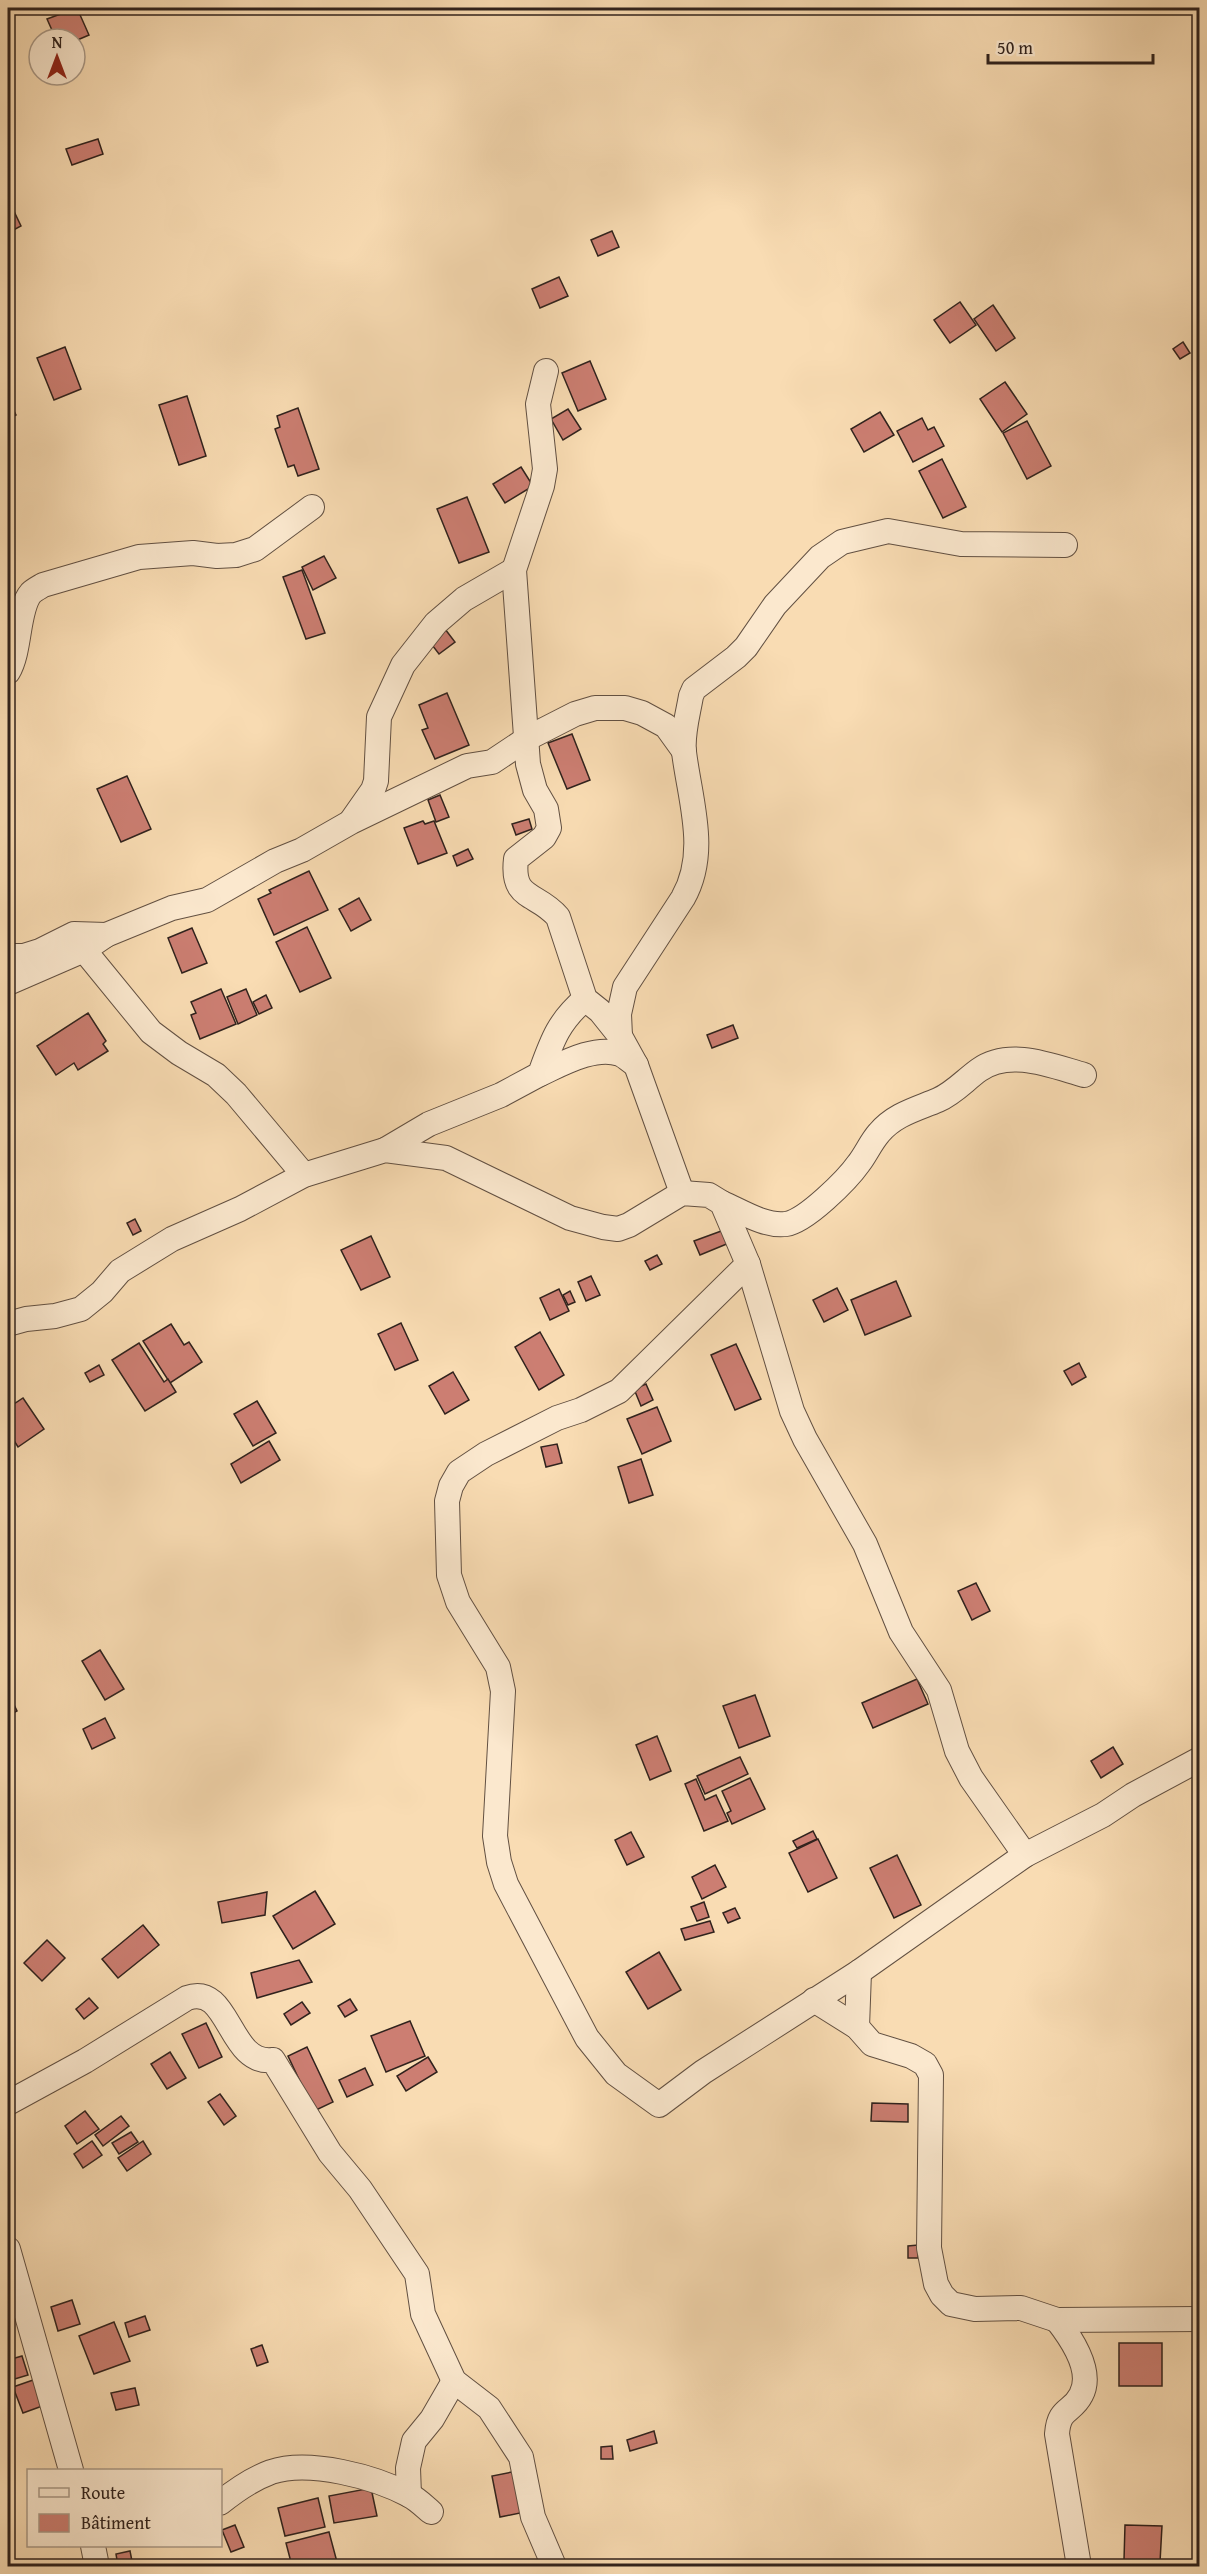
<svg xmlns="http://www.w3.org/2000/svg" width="1207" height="2574" font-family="'Gentium Book Plus',serif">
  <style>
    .building { fill: #cc7e72; stroke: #30221d; stroke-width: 1.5 }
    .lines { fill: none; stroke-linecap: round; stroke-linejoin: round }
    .minor-casing { stroke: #625042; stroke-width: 26 }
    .minor { stroke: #fbe8ce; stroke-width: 24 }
  </style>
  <rect width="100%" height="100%" fill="#f9dcb3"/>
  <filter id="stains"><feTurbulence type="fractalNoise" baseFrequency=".00333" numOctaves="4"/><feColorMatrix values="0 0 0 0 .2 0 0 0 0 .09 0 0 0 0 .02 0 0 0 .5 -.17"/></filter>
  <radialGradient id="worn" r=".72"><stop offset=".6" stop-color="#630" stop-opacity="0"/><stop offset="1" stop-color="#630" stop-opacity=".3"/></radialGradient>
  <g class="building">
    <path d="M77,8L89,35L75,41L72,35L56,39L47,19Z"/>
    <path d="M98,139L103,154L72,165L66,149Z"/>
    <path d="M10,203L21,226L8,233V204Z"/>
    <path d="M612,231L619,247L598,256L591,240Z"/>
    <path d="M559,277L568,296L540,308L532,289Z"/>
    <path d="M960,302L976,325L950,343L934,320Z"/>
    <path d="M993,305L1015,338L996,351L974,319Z"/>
    <path d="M1183,342L1190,353L1180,359L1173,349Z"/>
    <path d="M65,347L81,389L54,400L37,358Z"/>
    <path d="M590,361L606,399L578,411L562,373Z"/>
    <path d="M1005,382L1027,414L1002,432L980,399Z"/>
    <path d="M187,396L206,456L179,465L159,405Z"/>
    <path d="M8,399L16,415L8,420Z"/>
    <path d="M298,408L319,469L298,476L294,465L288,467L275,429L280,427L277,416Z"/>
    <path d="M568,409L581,429L563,440L551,419Z"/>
    <path d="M880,412L894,435L864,452L851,429Z"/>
    <path d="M922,418L928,430L934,427L944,446L913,462L897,431Z"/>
    <path d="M1027,421L1051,466L1027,479L1003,433Z"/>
    <path d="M942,459L966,507L943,518L919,471Z"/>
    <path d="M521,467L533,486L505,503L493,484Z"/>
    <path d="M467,497L489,552L459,563L437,509Z"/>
    <path d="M324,556L336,578L313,590L302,567Z"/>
    <path d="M302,570L325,633L306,639L283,577Z"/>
    <path d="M445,629L455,642L439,654L429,641Z"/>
    <path d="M447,693L469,745L435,759L422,730L428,728L419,705Z"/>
    <path d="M572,734L590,780L567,789L548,743Z"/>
    <path d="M127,776L151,829L121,842L97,789Z"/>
    <path d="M440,795L449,817L436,822L428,800Z"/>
    <path d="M529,819L532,829L516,835L512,824Z"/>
    <path d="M423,821L425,824L434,821L447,853L418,864L404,828Z"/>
    <path d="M468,849L473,859L457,866L453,856Z"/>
    <path d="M309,871L328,910L274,935L258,899L271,893L269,890Z"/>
    <path d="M359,898L371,920L351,931L339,909Z"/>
    <path d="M307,927L331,978L300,992L276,942Z"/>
    <path d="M192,928L207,963L182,973L168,938Z"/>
    <path d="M221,989L236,1024L200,1039L191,1015L196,1013L191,1002Z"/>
    <path d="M246,989L257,1015L238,1024L227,997Z"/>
    <path d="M266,995L272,1008L259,1014L253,1002Z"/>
    <path d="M88,1013L106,1041L103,1044L108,1051L78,1070L74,1063L56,1075L37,1046Z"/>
    <path d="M733,1025L738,1038L712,1048L707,1035Z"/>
    <path d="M135,1219L141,1231L133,1235L127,1223Z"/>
    <path d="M724,1230L729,1243L700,1255L694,1241Z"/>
    <path d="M371,1236L390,1277L361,1290L341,1250Z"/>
    <path d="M657,1255L662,1264L650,1270L645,1261Z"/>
    <path d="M591,1276L600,1295L586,1301L578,1282Z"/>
    <path d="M896,1281L911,1316L865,1335L851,1300Z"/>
    <path d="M837,1288L848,1310L824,1322L813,1300Z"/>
    <path d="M559,1289L569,1311L550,1320L540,1298Z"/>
    <path d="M570,1291L575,1302L568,1305L563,1295Z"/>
    <path d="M401,1323L418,1360L395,1370L378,1334Z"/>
    <path d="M171,1324L184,1345L189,1342L202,1362L170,1383L143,1341Z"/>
    <path d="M540,1332L564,1375L539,1390L515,1347Z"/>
    <path d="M139,1343L164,1382L168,1379L176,1392L145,1411L112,1360Z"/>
    <path d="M736,1344L761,1399L735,1410L711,1355Z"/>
    <path d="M1079,1363L1086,1377L1072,1385L1064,1371Z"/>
    <path d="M99,1365L104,1375L90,1382L85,1373Z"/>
    <path d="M453,1372L469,1400L445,1414L429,1386Z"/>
    <path d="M646,1384L653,1400L641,1406L634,1389Z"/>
    <path d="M23,1398L44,1429L18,1447L8,1431V1408Z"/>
    <path d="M257,1401L276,1433L253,1446L234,1414Z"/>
    <path d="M657,1407L671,1441L642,1454L627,1419Z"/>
    <path d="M269,1441L280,1460L241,1483L231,1464Z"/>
    <path d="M557,1444L562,1463L546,1467L541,1447Z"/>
    <path d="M641,1459L653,1495L629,1503L618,1467Z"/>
    <path d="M976,1583L990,1611L972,1620L958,1591Z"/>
    <path d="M100,1650L124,1689L105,1700L82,1661Z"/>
    <path d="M917,1679L928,1704L873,1728L862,1703Z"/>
    <path d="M8,1692L17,1711L8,1716Z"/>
    <path d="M755,1695L770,1736L739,1748L723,1706Z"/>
    <path d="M105,1718L115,1738L92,1749L83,1729Z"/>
    <path d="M657,1736L671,1771L650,1780L636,1745Z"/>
    <path d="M1113,1747L1123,1764L1101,1778L1091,1761Z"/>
    <path d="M740,1757L748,1774L705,1794L697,1776Z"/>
    <path d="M750,1778L765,1809L732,1824L727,1813L731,1811L722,1791Z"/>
    <path d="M696,1779L705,1800L716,1795L728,1821L704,1831L685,1784Z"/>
    <path d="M813,1831L817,1839L797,1848L793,1841Z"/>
    <path d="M631,1832L644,1857L627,1865L615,1840Z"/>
    <path d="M818,1839L837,1878L808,1892L789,1853Z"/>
    <path d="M897,1855L921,1905L894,1918L870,1868Z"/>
    <path d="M715,1865L726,1887L702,1899L692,1877Z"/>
    <path d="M315,1891L335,1924L293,1949L273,1916Z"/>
    <path d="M267,1892L265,1915L222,1923L218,1902Z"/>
    <path d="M704,1902L709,1917L697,1921L691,1907Z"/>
    <path d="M735,1908L740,1918L728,1923L723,1913Z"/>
    <path d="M710,1921L714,1932L685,1940L681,1929Z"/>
    <path d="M143,1925L159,1945L118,1978L102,1959Z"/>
    <path d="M47,1940L65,1958L42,1981L24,1963Z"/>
    <path d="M659,1952L681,1990L648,2009L626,1972Z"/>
    <path d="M299,1960L312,1982L257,1998L251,1973Z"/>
    <path d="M89,1998L98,2008L84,2019L76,2009Z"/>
    <path d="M350,1999L357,2010L345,2017L338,2006Z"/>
    <path d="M302,2002L310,2013L291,2025L284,2014Z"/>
    <path d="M410,2021L425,2056L386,2072L371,2036Z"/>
    <path d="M206,2023L222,2057L199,2068L182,2034Z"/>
    <path d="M307,2047L333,2102L314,2111L288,2056Z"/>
    <path d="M170,2052L186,2078L167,2089L151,2064Z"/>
    <path d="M428,2057L437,2072L406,2091L397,2076Z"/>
    <path d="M365,2068L373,2085L347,2097L339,2080Z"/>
    <path d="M220,2094L236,2116L224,2125L208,2102Z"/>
    <path d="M872,2103L908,2104V2122L871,2121Z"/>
    <path d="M85,2111L99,2129L77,2144L65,2126Z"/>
    <path d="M121,2116L129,2126L103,2146L95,2135Z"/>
    <path d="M131,2132L138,2142L119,2154L112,2143Z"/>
    <path d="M92,2141L102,2155L83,2168L74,2154Z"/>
    <path d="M143,2141L151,2154L127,2171L118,2158Z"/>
    <path d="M918,2245V2258H908V2246Z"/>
    <path d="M72,2300L80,2324L58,2331L51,2307Z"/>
    <path d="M145,2316L150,2330L129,2337L125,2323Z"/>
    <path d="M114,2322L130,2361L94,2374L79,2336Z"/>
    <rect x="1119" y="2343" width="43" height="43"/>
    <path d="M262,2345L268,2362L257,2366L251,2349Z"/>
    <path d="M22,2356L28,2375L8,2381V2360Z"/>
    <path d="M36,2379L45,2405L23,2413L13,2387Z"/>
    <path d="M135,2388L139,2405L116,2410L111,2393Z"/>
    <path d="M654,2431L657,2443L630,2451L627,2440Z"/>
    <path d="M612,2446L613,2459H601V2447Z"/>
    <path d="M517,2471L525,2512L500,2517L492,2476Z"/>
    <path d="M371,2488L377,2516L334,2523L329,2496Z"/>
    <path d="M318,2498L325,2527L285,2536L278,2508Z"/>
    <path d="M235,2525L244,2547L231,2552L222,2530Z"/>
    <path d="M1125,2525L1162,2526L1160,2562L1124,2560Z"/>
    <path d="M329,2532L337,2562L319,2566H292L286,2543Z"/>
    <path d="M130,2551L133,2566H118L116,2554Z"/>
  </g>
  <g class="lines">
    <defs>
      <g id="minor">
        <path d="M546,371L538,404L545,469L542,486L514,570L528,764L535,790L546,809L549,828L544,837L516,859C511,901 537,892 558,917L585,999L600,1011L620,1036L636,1065L682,1193"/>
        <path d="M8,672C21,650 17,609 31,593C34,590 40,587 43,585L139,557L193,553L217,556L236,555L255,549L312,507"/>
        <path d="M352,820L373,790L376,781L379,717L403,665L436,623L464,599L514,570"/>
        <path d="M84,950L151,1032L179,1053L216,1075L236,1094L304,1175"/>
        <path d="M8,956H24L40,951L74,934L106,935"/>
        <path d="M8,983L84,950L106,935L172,908L207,900L275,861L302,850L351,822L467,766L492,762L528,738L575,714L595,708H625L642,713L666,726L684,751"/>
        <path d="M620,1036L619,1014L625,987L683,898C709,852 690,801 684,752C682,734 688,714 691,696L694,689L736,657L746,647L775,605L820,557L842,542L888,531L961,544L1065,545"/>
        <path d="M540,1074C562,1064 595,1045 620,1054C625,1056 631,1062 636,1065"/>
        <path d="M385,1150L429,1124L501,1095L540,1074C552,1041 558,1022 585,999"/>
        <path d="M722,1203C741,1211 765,1227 786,1224C806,1221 847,1180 859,1163C866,1154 871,1142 879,1133C895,1114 917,1109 938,1100C954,1093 965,1080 979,1070C1010,1048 1052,1066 1084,1075"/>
        <path d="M748,1264L619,1391L581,1410L557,1418L486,1454L459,1472L451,1486L447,1501L449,1575L458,1602L498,1667L503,1691L495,1836L499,1862L506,1884L587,2038L616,2074L659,2105L703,2072L859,1972L1025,1855L1103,1815L1133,1795L1200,1759"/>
        <path d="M8,1324L26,1319L55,1316L81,1309L102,1292L120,1271L172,1239L240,1209L304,1175L385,1150L446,1158L570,1218L603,1227L618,1229L629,1225L682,1193L709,1195L722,1203L748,1264L792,1411L805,1439L865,1544L901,1632L939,1690L957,1751L971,1778L1025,1855"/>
        <path d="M814,2000L857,2027L872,2044L911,2056L925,2064L931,2075L929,2248L936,2284L942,2295L951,2304L975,2309L1021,2308L1057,2320L1200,2319"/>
        <path d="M857,2027L859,1972"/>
        <path d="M8,2103L85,2061L187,1998C230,1982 228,2066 273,2060L330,2153L360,2189L417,2274L423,2314L454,2381L489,2408L521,2457L533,2517L554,2566"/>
        <path d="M8,2249L71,2470"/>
        <path d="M1057,2320C1071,2338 1094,2371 1081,2395C1072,2413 1059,2407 1057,2434L1079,2566"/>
        <path d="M409,2495L408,2468L414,2441L432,2419L454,2381"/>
        <path d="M220,2503C236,2490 252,2479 271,2472C309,2459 375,2477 409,2495C417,2499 424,2506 431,2512"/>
        <path d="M93,2546L97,2566"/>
      </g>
    </defs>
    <use href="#minor" class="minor-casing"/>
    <use href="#minor" class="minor"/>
  </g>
  <rect width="1207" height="2574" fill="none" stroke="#f9dcb3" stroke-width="30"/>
  <rect x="9" y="9" width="1189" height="2556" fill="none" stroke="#30221d" stroke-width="3"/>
  <rect x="15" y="15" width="1177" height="2544" fill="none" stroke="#30221d" stroke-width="1.5"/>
  <rect x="27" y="2469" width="195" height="78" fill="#fbe8ce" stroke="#aa9987" stroke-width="1.5"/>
  <rect x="39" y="2488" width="30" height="9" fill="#fbe8ce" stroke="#aa9987" stroke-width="1.5"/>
  <text x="81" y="2499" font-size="18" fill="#30221d">Route</text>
  <rect x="39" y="2514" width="30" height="18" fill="#cc7e72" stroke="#aa9987" stroke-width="1.5"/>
  <text x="81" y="2529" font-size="18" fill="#30221d">Bâtiment</text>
  <g transform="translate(57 57)"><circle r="28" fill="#fbe8ce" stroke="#aa9987" stroke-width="1.5"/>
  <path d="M0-4.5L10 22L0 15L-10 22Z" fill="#8f2418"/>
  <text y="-9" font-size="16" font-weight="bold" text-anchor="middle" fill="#30221d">N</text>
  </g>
  <path d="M988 54v9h165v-9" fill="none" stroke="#30221d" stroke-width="3"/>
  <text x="997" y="54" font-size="18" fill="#30221d" stroke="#fbe8ce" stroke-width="4.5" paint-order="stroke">50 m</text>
  <rect width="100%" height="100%" filter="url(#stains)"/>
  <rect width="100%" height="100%" fill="url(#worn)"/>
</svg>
